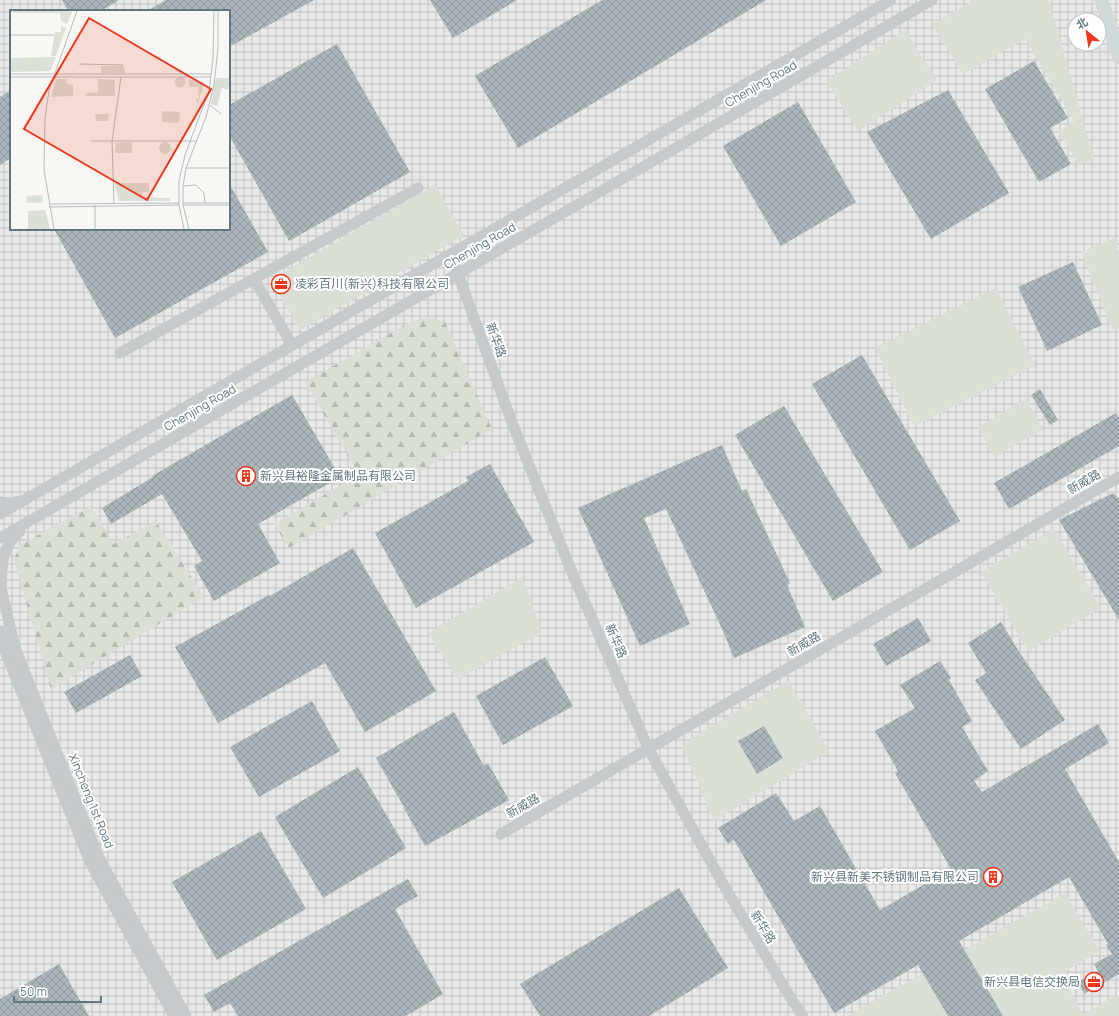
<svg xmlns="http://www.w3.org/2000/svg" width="1119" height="1016" font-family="Manrope,'Noto Sans SC',sans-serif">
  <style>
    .industrial { fill: url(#industrial-grid); fill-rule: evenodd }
    .green { fill: #dae0d5 }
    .forest { fill: url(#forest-firs) }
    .building { fill: url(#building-cross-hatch) }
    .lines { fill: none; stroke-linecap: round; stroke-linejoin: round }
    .minor { stroke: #c5cacd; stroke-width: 11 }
    .major { stroke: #d2d9dc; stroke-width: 14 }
    .labels { text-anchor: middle; stroke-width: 4; stroke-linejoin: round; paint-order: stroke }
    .street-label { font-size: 12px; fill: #607782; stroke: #fff }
    .poi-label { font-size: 12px; fill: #607782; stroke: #fff; text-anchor: start }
    .inset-road { fill: none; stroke: #b2bcbf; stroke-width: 1 }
    .view { fill: #f1351b; fill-opacity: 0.15; stroke: #f1351b; stroke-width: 2 }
    .inset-edge { fill: none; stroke: #607782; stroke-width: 2 }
  </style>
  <defs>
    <pattern id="industrial-grid" width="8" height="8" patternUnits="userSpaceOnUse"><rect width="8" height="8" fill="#e9e9e8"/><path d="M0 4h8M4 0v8" fill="none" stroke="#c0c2c1"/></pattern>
    <pattern id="forest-firs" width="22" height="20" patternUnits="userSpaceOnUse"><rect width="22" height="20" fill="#dae0d5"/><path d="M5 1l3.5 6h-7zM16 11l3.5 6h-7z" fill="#b4bab2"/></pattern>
    <pattern id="building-cross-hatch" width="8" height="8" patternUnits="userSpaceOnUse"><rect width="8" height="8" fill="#abb6ba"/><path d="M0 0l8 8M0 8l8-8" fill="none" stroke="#8f999d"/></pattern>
  </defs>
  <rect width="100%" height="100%" fill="#f8f7f4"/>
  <path class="industrial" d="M0,0H1119V1016H0ZM11,11H229V229H11ZM1075,20H1099V44H1075Z"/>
  <g class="green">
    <path d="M975,0H1049L1094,160L1078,164L1059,132L1074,121L1025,39L963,74L932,24Z"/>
    <path d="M905,30L937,80L858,131L826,81Z"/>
    <path d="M435,185L464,235L300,330L271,280Z"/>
    <path d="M1116,237L1119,258V329L1113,330L1081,252Z"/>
    <path d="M996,288L1035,365L914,426L875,348Z"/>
    <path d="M1026,399L1043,429L995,457L978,427Z"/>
    <path d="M1054,529L1101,608L1028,651L981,572Z"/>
    <path d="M523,577L542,633L457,679L428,633Z"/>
    <path d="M789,681L829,751L714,821L683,748L693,737Z"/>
    <path d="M1065,893L1100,951L1060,974L1083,1014L1119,994V1016H847Z"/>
  </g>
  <g class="forest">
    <path d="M428,317L445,322L492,429L289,548L274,524L359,475L305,382L410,322Z"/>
    <path d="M91,506L113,544L156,521L204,597L51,689L14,560L20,545Z"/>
  </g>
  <g class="building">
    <path d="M62,0H119L101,11H68Z"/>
    <path d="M166,0H314L229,47V11H147Z"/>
    <path d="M430,0H517L453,38Z"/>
    <path d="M602,0H766L518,148L475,76Z"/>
    <path d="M337,44L410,172L289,241L229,135V105Z"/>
    <path d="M1034,61L1068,118L1050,128L1071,164L1039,182L985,89Z"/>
    <path d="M11,90V158L0,165V97Z"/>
    <path d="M948,90L1009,193L931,239L867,132Z"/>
    <path d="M798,102L856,202L781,246L723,146Z"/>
    <path d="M229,183L268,252L115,338L54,229H229Z"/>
    <path d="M1073,262L1102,325L1047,351L1018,287Z"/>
    <path d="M862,355L960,521L910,550L812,384Z"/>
    <path d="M1040,389L1058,420L1050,425L1031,395Z"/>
    <path d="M292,395L340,477L258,524L280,563L214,601L194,566L202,561L162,494L111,524L102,508L153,477L152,476Z"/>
    <path d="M784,406L883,572L833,601L735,435Z"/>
    <path d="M1116,413L1119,418V446L1009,509L994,483Z"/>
    <path d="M722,445L742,491L746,489L790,583L787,585L805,627L734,658L723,631L666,509L644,518L690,624L640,646L578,508Z"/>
    <path d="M490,464L534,542L416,608L375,533L468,481L466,477Z"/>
    <path d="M1113,493L1119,499V620L1059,520Z"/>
    <path d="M353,548L436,691L365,732L325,663L218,723L175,647L269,595L270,596Z"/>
    <path d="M918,618L931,641L886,666L873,644Z"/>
    <path d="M1001,622L1018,650L1065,720L1021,749L975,680L986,673L968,643Z"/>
    <path d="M130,655L142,676L76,713L64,692Z"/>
    <path d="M545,657L573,706L503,745L476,696Z"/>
    <path d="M940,661L951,678L949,680L972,721L962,727L988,771L974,781L982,792L1098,724L1109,743L1065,769L1119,862V974L1084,994L1078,982L1098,971L1094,964L1112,954L1106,945L1108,944L1069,877L959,941L1003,1016H948L918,965L834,1013L734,840L728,844L718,828L776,793L794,821L820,806L880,910L951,869L895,773L898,771L875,731L915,708L900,685Z"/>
    <path d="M312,701L340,751L259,797L230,747Z"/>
    <path d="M454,712L484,766L488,763L509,800L425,846L405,810V809L376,758Z"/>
    <path d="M764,726L783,758L757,774L738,741Z"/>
    <path d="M358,767L406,848L323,898L275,817Z"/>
    <path d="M261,831L306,909L217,960L172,882Z"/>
    <path d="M408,879L418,896L395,909L443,994L406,1016H238L230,1003L214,1012L204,995Z"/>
    <path d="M679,888L728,968L649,1016H540L520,984Z"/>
    <path d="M59,964L89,1016H0V999Z"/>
  </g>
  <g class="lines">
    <g class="minor">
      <path d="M452,253L458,274L513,425L573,575L648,748L723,884L790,997L803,1016"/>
      <path d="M254,279L292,345"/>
      <path d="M120,353L418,188"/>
      <path d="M0,502L10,503L19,501"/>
      <path d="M0,514L891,0"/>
      <path d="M0,538L932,0"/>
      <path d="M0,584L15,648L99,858L186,1016"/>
      <path d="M1,591C2,565 0,550 20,531"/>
      <path d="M0,631L5,651L90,862L174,1016"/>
      <path d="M501,834L1119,477"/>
    </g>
    <path class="major" d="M1101,0L1110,26L1119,57"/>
  </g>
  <defs>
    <symbol id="office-ring" viewBox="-11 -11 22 22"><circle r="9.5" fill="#fff" stroke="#f1351b" stroke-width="1.5"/><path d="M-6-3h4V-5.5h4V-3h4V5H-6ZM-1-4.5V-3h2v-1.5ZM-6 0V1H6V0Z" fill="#f1351b"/></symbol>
    <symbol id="building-ring" viewBox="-11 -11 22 22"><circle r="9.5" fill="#fff" stroke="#f1351b" stroke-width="1.5"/><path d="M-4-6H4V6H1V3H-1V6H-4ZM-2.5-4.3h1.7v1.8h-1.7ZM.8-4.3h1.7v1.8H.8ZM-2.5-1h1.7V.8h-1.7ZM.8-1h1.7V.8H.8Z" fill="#f1351b"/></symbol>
  </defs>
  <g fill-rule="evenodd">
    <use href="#office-ring" x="270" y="273" width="22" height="22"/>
    <use href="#building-ring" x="235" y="465" width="22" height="22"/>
    <use href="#building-ring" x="982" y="866" width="22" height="22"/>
    <use href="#office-ring" x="1083" y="971" width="22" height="22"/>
  </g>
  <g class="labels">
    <g class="street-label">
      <text transform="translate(761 84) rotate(-30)" y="4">Chenjing Road</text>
      <text transform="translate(480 246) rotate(-30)" y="4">Chenjing Road</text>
      <text transform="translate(496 340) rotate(70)" y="4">新华路</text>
      <text transform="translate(200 408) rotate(-30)" y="4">Chenjing Road</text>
      <text transform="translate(1084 482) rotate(-30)" y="4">新威路</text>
      <text transform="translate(616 641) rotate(67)" y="4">新华路</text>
      <text transform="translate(804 644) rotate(-30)" y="4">新威路</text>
      <text transform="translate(91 801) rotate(68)" y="4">Xincheng 1st Road</text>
      <text transform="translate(523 806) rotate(-30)" y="4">新威路</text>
      <text transform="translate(763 927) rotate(59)" y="4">新华路</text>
    </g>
    <g class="poi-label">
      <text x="295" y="288">凌彩百川(新兴)科技有限公司</text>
      <text x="260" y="480">新兴县裕隆金属制品有限公司</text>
      <text x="979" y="881" text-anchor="end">新兴县新美不锈钢制品有限公司</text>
      <text x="1080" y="986" text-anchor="end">新兴县电信交换局</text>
    </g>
  </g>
  <g transform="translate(10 10)">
    <rect width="220" height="220" fill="#f8f7f4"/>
    <path d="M0,1H61L62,2L57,14L51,11L50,3H0ZM51,16L56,18L46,46H41L45,22H51ZM91,56H114L115,63H91ZM164.5 72a5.5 5.5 0 1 1 11 0a5.5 5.5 0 1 1-11 0ZM206,68H220L218,80L212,78L207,96L201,94ZM179,69L194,72L188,94L186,89H189L188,77H179ZM152,101L170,102L169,113L152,112ZM85,104H99L98,111H86ZM149 138a6 6 0 1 1 12 0a6 6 0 1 1-12 0ZM122,132V143H105L106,133ZM104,173H139V182H133V187L160,188V191H109ZM32,185L33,192L17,193L16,186ZM35,200L40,219H18V201Z" fill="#dae0d5"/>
    <path d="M46,47L40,61L0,62V48ZM46,69H56L57,74L63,75V86L41,87ZM88,69L105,70V86H76L75,83L88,82Z" fill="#dae0d5"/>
    <path class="inset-road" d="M0,25H44M69,54L113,55M0,64H201M0,67H201M200,95L211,104M81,131H186M176,158H220M173,176L186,175L194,183L195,193M173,193H220M39,194L169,193M104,194L102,131L111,67M173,195H220M39,197L169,195M44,219L34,160L35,108L39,80L67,1M85,219V195M174,219L169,195V171L175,145L199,81L203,49L204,1M179,219L173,195V176L176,158L196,107L204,75L208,38V1"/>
    <path class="view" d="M79,8L201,79L137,190L14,119Z"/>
    <rect width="220" height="220" class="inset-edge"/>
  </g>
  <g transform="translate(1087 32) rotate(330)"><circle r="19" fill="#ffffff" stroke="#bfc9cd"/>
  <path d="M0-3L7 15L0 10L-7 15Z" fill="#f1351b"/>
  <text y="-6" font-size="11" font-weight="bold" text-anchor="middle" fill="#607782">北</text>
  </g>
  <path d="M14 996v6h87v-6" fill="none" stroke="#607782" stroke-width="2"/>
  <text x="20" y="996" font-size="12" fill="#607782" stroke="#ffffff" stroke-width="3" paint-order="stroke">50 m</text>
</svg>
